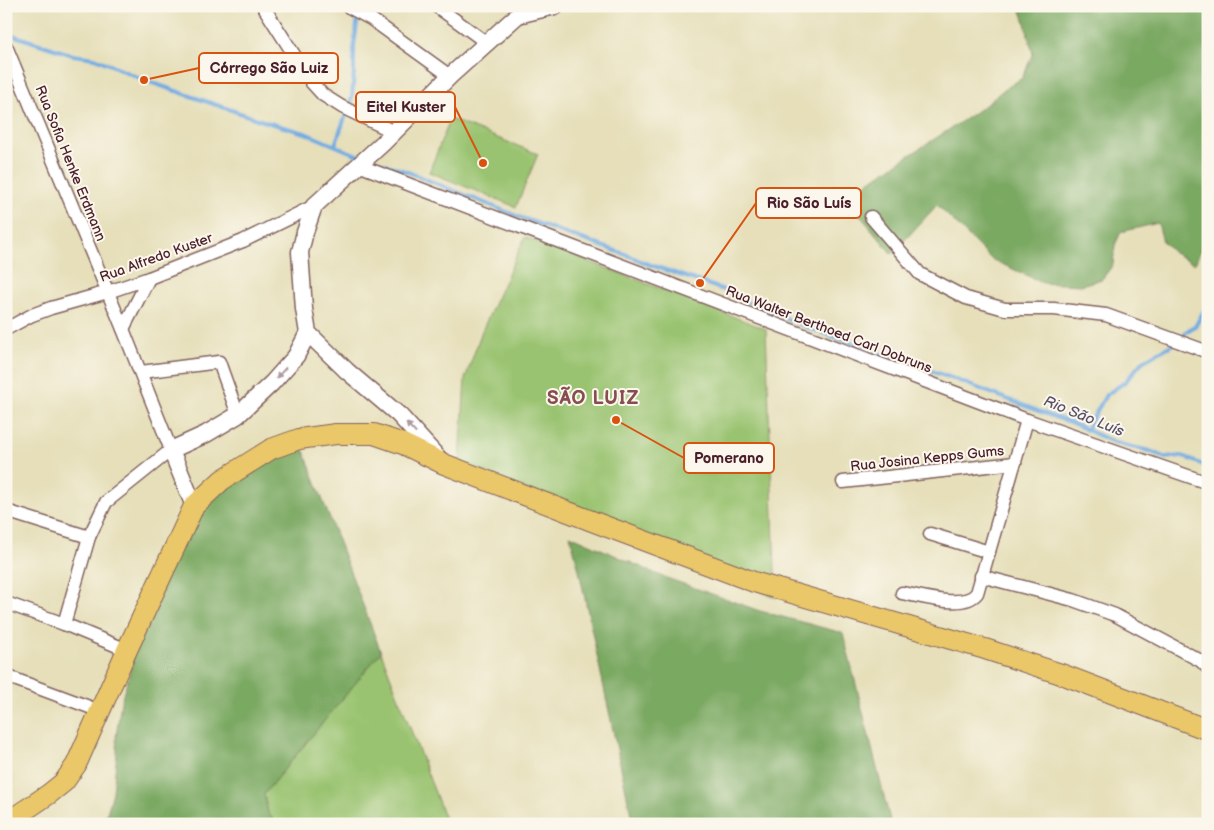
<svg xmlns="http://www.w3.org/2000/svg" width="1214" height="830" font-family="'Balsamiq Sans',sans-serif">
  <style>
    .green { fill: #99c370; stroke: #72714e }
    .forest { fill: #7aa962; stroke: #626446 }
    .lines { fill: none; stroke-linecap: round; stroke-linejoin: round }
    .stream { stroke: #72ace2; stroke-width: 4 }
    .minor-casing { stroke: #81625d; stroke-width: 15 }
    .tertiary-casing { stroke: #81625d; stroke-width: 19 }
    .primary-casing { stroke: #81625d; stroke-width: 22 }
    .minor { stroke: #fff; stroke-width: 12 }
    .tertiary { stroke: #fff; stroke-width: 16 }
    .primary { stroke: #eac769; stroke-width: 20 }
    .oneway { fill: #ae9aa0 }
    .labels { text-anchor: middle; stroke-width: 4; stroke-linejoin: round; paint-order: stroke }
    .street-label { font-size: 14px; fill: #4a1f2b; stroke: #fbf7ec }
    .water-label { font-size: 15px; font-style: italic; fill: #58506b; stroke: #fbf7ec }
    .district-label { font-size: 19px; font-weight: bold; letter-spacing: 1px; fill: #874d50; stroke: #fbf7ec }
    .leader { fill: none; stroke: #d8530f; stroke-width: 2 }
    .callout-dot { fill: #d8530f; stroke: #fbf7ec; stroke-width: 2 }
    .callout { fill: #fbf7ec; stroke: #d8530f; stroke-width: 2 }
    .callout-label { font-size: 15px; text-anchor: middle; font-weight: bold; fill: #4a1f2b }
  </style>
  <rect width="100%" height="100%" fill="#fbf7ec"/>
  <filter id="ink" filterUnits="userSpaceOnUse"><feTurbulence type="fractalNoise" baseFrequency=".02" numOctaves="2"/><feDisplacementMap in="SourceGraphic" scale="10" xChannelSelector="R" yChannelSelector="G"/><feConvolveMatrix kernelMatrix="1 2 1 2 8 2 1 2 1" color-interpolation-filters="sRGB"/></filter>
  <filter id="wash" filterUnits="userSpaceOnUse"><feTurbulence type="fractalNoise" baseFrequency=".0096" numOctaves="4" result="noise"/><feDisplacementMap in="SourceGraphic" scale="20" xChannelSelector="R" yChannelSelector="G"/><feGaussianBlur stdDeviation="1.12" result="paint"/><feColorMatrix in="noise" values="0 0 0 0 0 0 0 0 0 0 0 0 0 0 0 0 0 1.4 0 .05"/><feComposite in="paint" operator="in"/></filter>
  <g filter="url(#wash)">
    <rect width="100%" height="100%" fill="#e6dfba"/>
    <g class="green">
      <path d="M450,119L538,154L516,207L429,172Z"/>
      <path d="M525,237L766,329L776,598L460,461L465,379L482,331Z"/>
      <path d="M381,652L447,824H277L268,813L264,794Z"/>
    </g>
    <g class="forest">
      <path d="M1019,6H1208V232L1195,264L1174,253L1163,242L1158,223L1121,232L1115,245L1113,265L1102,279L1081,285L1043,283L991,259L937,205L892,254L845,197L970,116L988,103L1002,91L1022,78L1033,54L1024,19Z"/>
      <path d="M302,446L381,652L264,794L268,813L277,824H104L113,792L117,752L116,737L121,702L129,675L139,628L179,536L229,476Z"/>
      <path d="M570,535L661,576L760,611L843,633L891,824H633L578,566Z"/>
    </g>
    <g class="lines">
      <g class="stream">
        <path d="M6,33L73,55L95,58L144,80L266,122L305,133L362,157"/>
        <path d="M335,145L352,98L354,70V46L358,16"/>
        <path d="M371,160L408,172L522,218L630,256L645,263L727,291L738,298L806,327L954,379L1054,417C1077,422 1097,437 1120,444C1135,449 1152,449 1165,458L1182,456L1208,467"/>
        <path d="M1181,339L1186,332L1196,325L1208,303"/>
        <path d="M1086,430L1106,395L1125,382L1142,362L1175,343"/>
      </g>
    </g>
  </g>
  <g filter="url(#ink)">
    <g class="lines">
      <defs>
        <g id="minor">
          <path d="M263,6L312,83L323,95L342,107L394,132"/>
          <path d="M347,6L371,19L450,76"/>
          <path d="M436,6L487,43"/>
          <path d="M6,46L123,329L171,450L106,502L89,537L64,624"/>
          <path d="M358,165L1027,420L1208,483"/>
          <path d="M871,217L920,274L966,298L1005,309H1054L1106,315L1208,352"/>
          <path d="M6,329L32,315L51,308L108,292L149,278L243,241L314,206"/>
          <path d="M123,329L149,278"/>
          <path d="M141,372L219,362L238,415"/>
          <path d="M843,482L1015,463"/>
          <path d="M6,511L89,537"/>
          <path d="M930,534L989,552"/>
          <path d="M981,576L1073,600L1115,615L1201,661L1208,668"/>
          <path d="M902,593C921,596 964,610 977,593L1027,420"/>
          <path d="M6,603L64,624L127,650"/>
          <path d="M6,676L100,711"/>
        </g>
        <g id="tertiary">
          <path d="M518,15L555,6"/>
          <path d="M439,459L399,415L347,371L308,333L304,309L300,252L305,232L314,206L383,143L450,76L518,15L525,6"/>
          <path d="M194,506L171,450L206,434L238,415L272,383L296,356L308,333"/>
        </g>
        <path id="primary" d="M6,823L49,794L64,782L76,765L127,650L194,506L222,480L271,449L299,439L336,434H374L403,444L444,464L597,523L754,582L985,649L1064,675L1208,730"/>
      </defs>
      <use href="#minor" class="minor-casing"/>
      <use href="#tertiary" class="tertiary-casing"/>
      <use href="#primary" class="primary-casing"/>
      <use href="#minor" class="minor"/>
      <use href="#tertiary" class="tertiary"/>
      <use href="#primary" class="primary"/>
    </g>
    <defs><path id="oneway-solid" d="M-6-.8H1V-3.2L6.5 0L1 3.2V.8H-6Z" transform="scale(1.25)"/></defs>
    <g class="oneway">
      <use href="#oneway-solid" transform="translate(281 373) rotate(132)"/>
      <use href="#oneway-solid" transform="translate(411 428) rotate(-133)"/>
    </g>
  </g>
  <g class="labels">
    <g class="street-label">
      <text transform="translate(71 163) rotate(68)" y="5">Rua Sofia Henke Erdmann</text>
      <text transform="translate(156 257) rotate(-20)" y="5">Rua Alfredo Kuster</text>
      <text transform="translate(829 329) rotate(21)" y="5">Rua Walter Berthoed Carl Dobruns</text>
      <text transform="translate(927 458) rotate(-6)" y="5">Rua Josina Kepps Gums</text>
    </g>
    <g class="water-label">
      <text transform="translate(1084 416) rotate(22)" y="5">Rio São Luís</text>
    </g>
    <g class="district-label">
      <text x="593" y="404">SÃO LUIZ</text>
    </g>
  </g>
  <path class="leader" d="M144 80L199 68M483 163L455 107M700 283L756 203M616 420L684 458"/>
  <g class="callout-dot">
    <circle cx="144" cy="80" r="5"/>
    <circle cx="483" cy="163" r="5"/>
    <circle cx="700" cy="283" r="5"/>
    <circle cx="616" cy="420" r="5"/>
  </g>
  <g class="callout">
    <rect x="199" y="53" width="139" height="30" rx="5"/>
    <rect x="356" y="92" width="99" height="30" rx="5"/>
    <rect x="756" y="188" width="105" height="30" rx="5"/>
    <rect x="684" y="443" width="90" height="30" rx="5"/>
  </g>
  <g class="callout-label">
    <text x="269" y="73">Córrego São Luiz</text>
    <text x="406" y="112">Eitel Kuster</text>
    <text x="809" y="208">Rio São Luís</text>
    <text x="729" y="463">Pomerano</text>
  </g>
  <rect width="1214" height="830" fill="none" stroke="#fbf7ec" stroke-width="25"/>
</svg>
